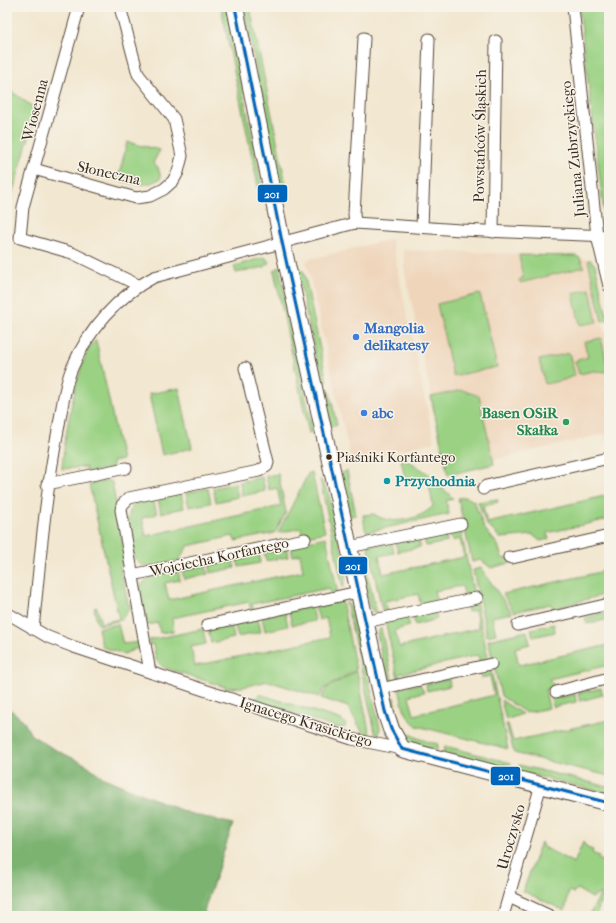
<svg xmlns="http://www.w3.org/2000/svg" width="616" height="923" font-family="'IM FELL French Canon',serif">
  <style>
    .built { fill: #efd6bb }
    .green { fill: #9ad183; stroke: #6a7e50 }
    .forest { fill: #7bb371; stroke: #5b6e48 }
    .lines { fill: none; stroke-linecap: round; stroke-linejoin: round }
    .street-casing { stroke: #564639; stroke-width: 13 }
    .secondary-casing { stroke: #564639; stroke-width: 18 }
    .street { stroke: #fff; stroke-width: 11 }
    .secondary { stroke: #fff; stroke-width: 16 }
    .bus-1-casing { stroke: #f7f3e8; stroke-width: 6 }
    .bus-1 { stroke: #0065bd; stroke-width: 3 }
    .shop-dot { fill: #3f7fe0; stroke: #f7f3e8; stroke-width: 1.5 }
    .leisure-dot { fill: #2e9e5b; stroke: #f7f3e8; stroke-width: 1.5 }
    .bus-dot { fill: #3b2a1e; stroke: #f7f3e8; stroke-width: 1.5 }
    .culture-dot { fill: #0f9aa8; stroke: #f7f3e8; stroke-width: 1.5 }
    .labels { text-anchor: middle; stroke-width: 3; stroke-linejoin: round; paint-order: stroke }
    .bus-label { font-size: 14px; fill: #3b2a1e; stroke: #f7f3e8; text-anchor: start }
    .street-label { font-size: 15px; fill: #3b2a1e; stroke: #f7f3e8 }
    .shop-label { font-size: 15px; font-weight: bold; fill: #366cbe; stroke: #f7f3e8; text-anchor: start }
    .leisure-label { font-size: 15px; font-weight: bold; fill: #27864d; stroke: #f7f3e8; text-anchor: end }
    .culture-label { font-size: 15px; font-weight: bold; fill: #0d838f; stroke: #f7f3e8; text-anchor: start }
    .line-badge { stroke: #f7f3e8; stroke-width: 1.5 }
    .badge-label { font-size: 11px; text-anchor: middle; font-weight: bold; fill: #fff }
  </style>
  <rect width="100%" height="100%" fill="#f7f3e8"/>
  <filter id="ink" filterUnits="userSpaceOnUse"><feTurbulence type="fractalNoise" baseFrequency=".025" numOctaves="2"/><feDisplacementMap in="SourceGraphic" scale="8" xChannelSelector="R" yChannelSelector="G"/><feConvolveMatrix kernelMatrix="1 2 1 2 8 2 1 2 1" color-interpolation-filters="sRGB"/></filter>
  <filter id="wash" filterUnits="userSpaceOnUse"><feTurbulence type="fractalNoise" baseFrequency=".012" numOctaves="4" result="noise"/><feDisplacementMap in="SourceGraphic" scale="16" xChannelSelector="R" yChannelSelector="G"/><feGaussianBlur stdDeviation="0.9" result="paint"/><feColorMatrix in="noise" values="0 0 0 0 0 0 0 0 0 0 0 0 0 0 0 0 0 1.4 0 .05"/><feComposite in="paint" operator="in"/></filter>
  <g filter="url(#wash)">
    <rect width="100%" height="100%" fill="#f2e7d0"/>
    <g class="built">
      <path d="M391,239L434,442L351,461L306,260Z"/>
      <path d="M403,250L576,256L588,260L609,351V444H607L604,434L494,460V464L448,475L404,267L405,262Z"/>
    </g>
    <g class="green">
      <path d="M221,7H226L265,201H261Z"/>
      <path d="M244,7H250L288,195L282,197Z"/>
      <path d="M579,7H609V222L604,213Z"/>
      <path d="M7,88L37,110L7,211Z"/>
      <path d="M127,142L160,150L153,163L158,167L161,178C146,188 135,184 118,180Z"/>
      <path d="M519,255L576,256L580,258L584,267L520,283L519,280L523,278Z"/>
      <path d="M265,257L269,262L265,267L236,273L234,266Z"/>
      <path d="M588,260H591L595,265L608,320L602,321Z"/>
      <path d="M279,267L313,432L309,433L274,271Z"/>
      <path d="M297,269H301L304,272L327,382L321,383Z"/>
      <path d="M590,289L597,322L580,325L573,293Z"/>
      <path d="M480,294L497,367L453,376L437,304Z"/>
      <path d="M601,338L609,372L594,371L579,374L575,361L588,357L584,342Z"/>
      <path d="M96,340L122,460L112,462L113,468L87,473L86,467L62,469C63,446 78,352 96,340Z"/>
      <path d="M569,353L575,375L564,380L545,384L539,360Z"/>
      <path d="M179,388L192,448L162,455L149,394Z"/>
      <path d="M329,389L337,425L331,427L324,394Z"/>
      <path d="M462,390L479,396L494,464L448,475L431,397Z"/>
      <path d="M400,455L433,477C435,486 448,490 453,499L446,501L449,514L367,532L365,528L363,515L374,514C390,526 420,520 433,506L428,478L406,483Z"/>
      <path d="M347,471L356,515L350,516L341,473Z"/>
      <path d="M309,472L312,473L325,532L303,537L301,528L278,533Z"/>
      <path d="M278,474L286,512L275,533L235,541L233,536L188,546L179,560L149,567L141,565L134,558L128,521L130,511L135,503L153,499L157,514L142,518L146,536L281,506L277,488L269,490L266,476Z"/>
      <path d="M262,477L265,491L242,496L240,482Z"/>
      <path d="M320,479L328,492L345,567L346,576L343,588Z"/>
      <path d="M110,480L112,482L126,563L120,566L128,603L131,607L121,620L100,625L97,623L94,608L97,607L101,623L119,619L89,484Z"/>
      <path d="M235,483L238,497L216,502L213,488Z"/>
      <path d="M208,488L211,503L189,507L186,493Z"/>
      <path d="M181,493L184,508L161,513L158,499Z"/>
      <path d="M609,495V519L547,533L549,539L540,541L533,535L500,538L486,524L478,502L497,499L498,502L483,506L487,523Z"/>
      <path d="M465,497L474,501L484,528L498,545L502,558L510,559L511,563L491,568L481,560L472,562L458,498Z"/>
      <path d="M460,526L474,595L465,597L462,586L434,591L437,603L421,606L418,594L385,601L387,613L383,614L368,546L391,541L394,553L379,556L383,574L464,557L460,539L452,541L449,529Z"/>
      <path d="M445,530L447,542L426,546L423,535Z"/>
      <path d="M418,536L420,547L398,552L395,541Z"/>
      <path d="M326,537L337,589L336,593L331,594L329,588L252,604L254,611H251L249,602L172,618L174,631L160,633L158,623L147,625L139,589C147,574 162,573 178,570L180,580L165,583L169,600L303,571L300,554L293,556L290,545Z"/>
      <path d="M286,546L288,557L266,561L264,551Z"/>
      <path d="M362,550L377,615L372,611L369,606L359,556Z"/>
      <path d="M259,552L260,563L239,567L236,557Z"/>
      <path d="M232,558L235,568L211,573L209,563Z"/>
      <path d="M205,564L208,574L184,579L182,570Z"/>
      <path d="M481,568L512,613L492,617L496,634L487,636L473,570Z"/>
      <path d="M609,570V603L605,605L602,595L553,609L551,604L514,612L503,594Z"/>
      <path d="M342,601L356,670L325,688L319,697L268,681L243,687L228,688L163,667L156,660L153,644L149,645V640L203,629L206,644L191,647L195,666L330,637L326,618L319,620L315,605Z"/>
      <path d="M476,601L489,663L480,665L478,655L399,674L401,683H399L385,621L407,617L410,626L395,630L399,647L479,628L475,610L468,612L466,604Z"/>
      <path d="M346,602L351,607L380,728L379,733L376,736Z"/>
      <path d="M312,606L315,621L292,625L289,611Z"/>
      <path d="M434,611L437,619L415,625L413,616Z"/>
      <path d="M285,612L288,626L265,631L262,617Z"/>
      <path d="M608,612L609,619L587,624L585,618Z"/>
      <path d="M258,618L261,632L238,637L234,623Z"/>
      <path d="M231,623L234,638L211,643L208,629Z"/>
      <path d="M118,624L123,644L141,642L142,646L124,654L102,647L98,628Z"/>
      <path d="M554,624L555,632L533,637L531,629Z"/>
      <path d="M381,628L393,683L390,682L385,672L377,633Z"/>
      <path d="M527,631L530,644L515,648L519,665L609,645V665L549,679L555,687L545,690L549,708L526,713L501,696L488,640Z"/>
      <path d="M491,670L508,749L417,726C404,716 402,703 399,688L420,684L424,692L409,696L414,715L494,695L490,676L481,678L480,672Z"/>
      <path d="M357,671L370,736L362,731L348,707L321,698L327,688Z"/>
      <path d="M449,679L450,686L427,691L426,684Z"/>
      <path d="M601,688L603,695L580,701L578,693Z"/>
      <path d="M259,694L342,720L346,725L344,728L334,727L258,702L255,698Z"/>
      <path d="M575,694L576,702L553,707L550,696L557,695L558,698Z"/>
      <path d="M394,697C399,730 406,737 438,744L437,750C414,744 401,738 394,713C393,707 392,703 394,697Z"/>
      <path d="M501,700L522,714L506,720Z"/>
      <path d="M609,720V776L514,753L506,724H508L513,741Z"/>
      <path d="M445,746L511,763L510,769L443,752Z"/>
      <path d="M519,765L609,787V794L517,771Z"/>
      <path d="M541,842L543,847L574,863L583,842L587,848L593,850L592,853L599,856L598,859L609,863V900L602,898L596,916H589L601,893L592,898L577,889L574,893L569,891L565,911L523,891Z"/>
    </g>
    <path class="forest" d="M7,707L23,720L31,735L54,749L87,765L104,778L188,813L233,824L204,911L209,916H7Z"/>
  </g>
  <g filter="url(#ink)">
    <g class="lines">
      <defs>
        <g id="street">
          <path d="M79,7L23,207L20,238L72,253L138,285"/>
          <path d="M573,7L597,236L609,286"/>
          <path d="M34,169L136,198L150,196L164,189L173,181L178,172L182,156L174,119L138,74L120,7"/>
          <path d="M355,223L354,214L364,38"/>
          <path d="M422,227L429,39"/>
          <path d="M493,232L496,41"/>
          <path d="M47,484L126,468"/>
          <path d="M483,489L486,486L609,458"/>
          <path d="M349,547L461,524"/>
          <path d="M509,557L512,558L609,536"/>
          <path d="M132,575L305,539"/>
          <path d="M7,613L48,637L74,647L352,739L402,749"/>
          <path d="M365,622L477,598"/>
          <path d="M207,625L358,592"/>
          <path d="M518,625L609,604"/>
          <path d="M33,629C40,562 45,496 58,430C62,409 64,387 72,368C88,330 118,296 154,277L355,223L461,230L609,236"/>
          <path d="M150,672L121,510L122,505L129,498L259,471L267,466L268,462L245,368"/>
          <path d="M380,689L491,664"/>
          <path d="M556,692L609,678"/>
          <path d="M509,897L550,916"/>
          <path d="M503,916L541,785"/>
        </g>
        <path id="secondary" d="M235,7L282,242L385,711L391,729L402,749L609,803"/>
      </defs>
      <use href="#street" class="street-casing"/>
      <use href="#secondary" class="secondary-casing"/>
      <use href="#street" class="street"/>
      <use href="#secondary" class="secondary"/>
      <defs>
        <g id="bus-1">
          <path d="M235,7L282,242L385,711L391,729L402,749"/>
          <path d="M402,749L609,803"/>
        </g>
      </defs>
      <use href="#bus-1" class="bus-1-casing"/>
      <use href="#bus-1" class="bus-1"/>
    </g>
  </g>
  <g class="shop-dot">
    <circle cx="356" cy="337" r="4"/>
    <circle cx="364" cy="413" r="4"/>
  </g>
  <circle class="leisure-dot" cx="566" cy="422" r="4"/>
  <circle class="bus-dot" cx="329" cy="457" r="3.5"/>
  <circle class="culture-dot" cx="387" cy="481" r="4"/>
  <g class="labels">
    <g class="bus-label">
      <text x="336" y="462">Piaśniki Korfantego</text>
    </g>
    <g class="street-label">
      <text transform="translate(35 110) rotate(-75)" y="5">Wiosenna</text>
      <text transform="translate(480 136) rotate(-89)" y="5">Powstańców Śląskich</text>
      <text transform="translate(573 149) rotate(-96)" y="5">Juliana Zubrzyckiego</text>
      <text transform="translate(109 173) rotate(13)" y="5">Słoneczna</text>
      <text transform="translate(219 557) rotate(-12)" y="5">Wojciecha Korfantego</text>
      <text transform="translate(306 722) rotate(17)" y="5">Ignacego Krasickiego</text>
      <text transform="translate(511 837) rotate(-74)" y="5">Uroczysko</text>
    </g>
    <g class="shop-label">
      <text x="364" y="333">Mangolia<tspan x="364" dy="17">delikatesy</tspan></text>
      <text x="372" y="418">abc</text>
    </g>
    <g class="leisure-label">
      <text x="558" y="418">Basen OSiR<tspan x="558" dy="17">Skałka</tspan></text>
    </g>
    <g class="culture-label">
      <text x="395" y="486">Przychodnia</text>
    </g>
  </g>
  <g class="line-badge">
    <rect x="257" y="184" width="31" height="19" rx="4" fill="#0065bd"/>
    <rect x="338" y="556" width="30" height="19" rx="4" fill="#0065bd"/>
    <rect x="490" y="766" width="31" height="20" rx="4" fill="#0065bd"/>
  </g>
  <g class="badge-label">
    <text x="272" y="198">201</text>
    <text x="353" y="570">201</text>
    <text x="506" y="780">201</text>
  </g>
  <rect width="616" height="923" fill="none" stroke="#f7f3e8" stroke-width="24"/>
</svg>
